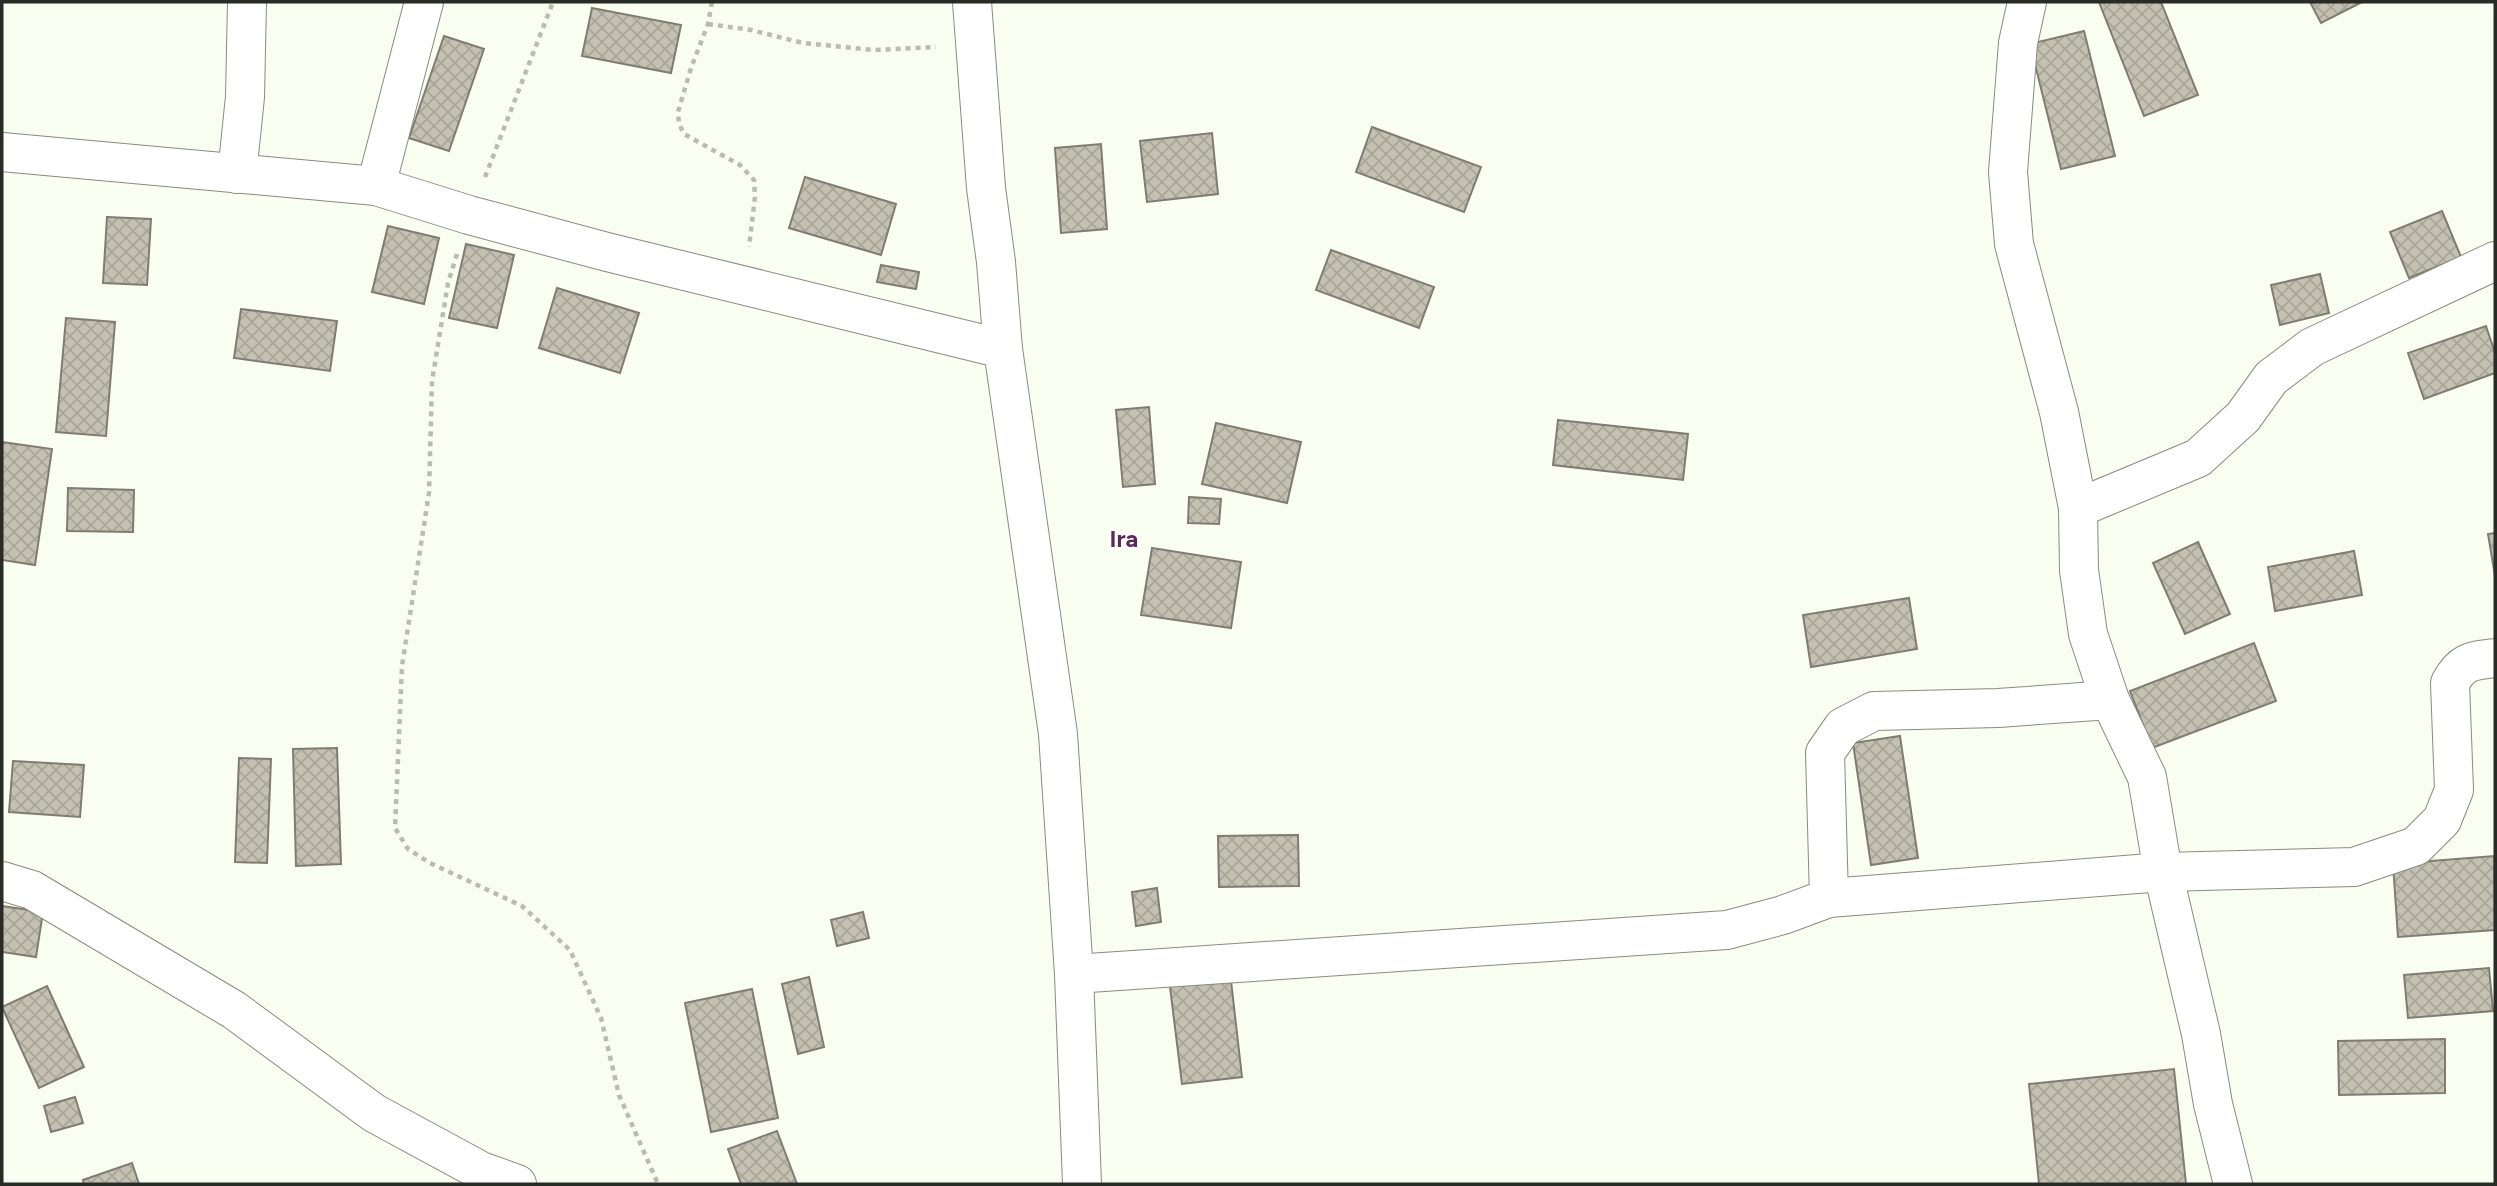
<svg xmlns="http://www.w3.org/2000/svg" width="2497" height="1186" font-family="Figtree,sans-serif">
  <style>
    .building { fill: url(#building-cross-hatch); stroke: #807d70; stroke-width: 2 }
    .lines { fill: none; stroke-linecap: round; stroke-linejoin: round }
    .minor-casing { stroke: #878c7f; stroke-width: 40 }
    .path { stroke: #b9bdb1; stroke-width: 4.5; stroke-dasharray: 5 5; stroke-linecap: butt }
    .minor { stroke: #fff; stroke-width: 38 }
    .labels { text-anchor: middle; stroke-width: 6; stroke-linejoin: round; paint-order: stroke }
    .district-label { font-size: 24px; font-weight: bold; fill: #5d2959; stroke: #fff }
  </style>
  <defs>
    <pattern id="building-cross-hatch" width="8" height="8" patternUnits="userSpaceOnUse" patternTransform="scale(1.75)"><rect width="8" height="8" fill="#c4c0b2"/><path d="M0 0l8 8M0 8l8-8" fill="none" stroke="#a8a599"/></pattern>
  </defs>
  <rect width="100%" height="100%" fill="#f9fef0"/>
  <g class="building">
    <path d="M2099,2H2161L2198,95L2144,116Z"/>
    <path d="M2310,2H2362L2321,23Z"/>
    <path d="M592,8L681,25L671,73L582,56Z"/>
    <path d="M2084,31L2115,156L2061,169L2030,44Z"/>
    <path d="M444,36L484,49L449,151L409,138Z"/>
    <path d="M1372,127L1481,167L1464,212L1356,172Z"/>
    <path d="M1212,133L1218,194L1147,202L1140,141Z"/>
    <path d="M1101,144L1107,229L1061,233L1055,148Z"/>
    <path d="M805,177L896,204L881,255L789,228Z"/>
    <path d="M2442,211L2461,257L2409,278L2390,232Z"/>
    <path d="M107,217L151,219L147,285L103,283Z"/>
    <path d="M388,226L439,238L424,304L372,292Z"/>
    <path d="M466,244L514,255L497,328L449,318Z"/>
    <path d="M1331,250L1434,287L1419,328L1316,290Z"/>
    <path d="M881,265L919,272L916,289L877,282Z"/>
    <path d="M2320,274L2329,313L2280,325L2271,285Z"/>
    <path d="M557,288L639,313L620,373L539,348Z"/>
    <path d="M241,309L337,321L330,371L234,358Z"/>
    <path d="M66,318L115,322L106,436L56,432Z"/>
    <path d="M2486,326L2495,353V373L2424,399L2408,353Z"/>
    <path d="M1149,407L1155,484L1123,487L1116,410Z"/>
    <path d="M1558,420L1688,434L1683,480L1553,465Z"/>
    <path d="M1216,423L1301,442L1287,503L1202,484Z"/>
    <path d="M2,442L52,449L35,565L2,560Z"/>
    <path d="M68,488L134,490L133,532L67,531Z"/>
    <path d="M1189,497L1221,499L1219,524L1188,523Z"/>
    <path d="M2495,533V576L2488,534Z"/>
    <path d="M2198,542L2230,614L2185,634L2153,563Z"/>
    <path d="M1152,548L1241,562L1231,628L1141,615Z"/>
    <path d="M2354,551L2362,595L2275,611L2268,567Z"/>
    <path d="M1909,598L1917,649L1811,667L1803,615Z"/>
    <path d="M2254,643L2276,701L2152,748L2130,691Z"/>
    <path d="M1900,736L1918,858L1871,865L1853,743Z"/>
    <path d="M337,748L341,864L296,866L293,749Z"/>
    <path d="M239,758L271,759L267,863L235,862Z"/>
    <path d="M13,761L84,765L80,817L9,812Z"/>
    <path d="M1298,835L1299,886L1219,887L1218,836Z"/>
    <path d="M2494,856L2495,930L2398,937L2393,864Z"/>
    <path d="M1157,888L1161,922L1136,926L1132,892Z"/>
    <path d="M2,906L43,912L36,957L2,952Z"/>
    <path d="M863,912L869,938L837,946L831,920Z"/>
    <path d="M2489,968L2493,1011L2408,1018L2404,975Z"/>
    <path d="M1230,972L1242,1077L1182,1084L1169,979Z"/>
    <path d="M809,977L824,1047L798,1054L782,984Z"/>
    <path d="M47,986L84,1067L39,1088L2,1007Z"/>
    <path d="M752,989L778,1118L711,1132L685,1003Z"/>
    <path d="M2445,1039V1093L2339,1095L2338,1041Z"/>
    <path d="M2174,1069L2186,1184H2039L2029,1084Z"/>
    <path d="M75,1097L83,1123L51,1132L44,1106Z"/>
    <path d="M777,1131L797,1184H741L728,1149Z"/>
    <path d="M132,1163L139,1184H84L83,1180Z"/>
  </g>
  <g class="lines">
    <defs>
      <g id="minor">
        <path d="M972,2L986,188L996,262L1003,349L1058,734L1074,974L1082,1184"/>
        <path d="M2027,2L2018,43L2008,172L2014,244L2059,412L2078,508L2079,570L2088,634L2110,700L2147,777L2163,872L2201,1034L2213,1104L2233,1184"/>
        <path d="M2,152L376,186L469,215L607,252L1003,349"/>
        <path d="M237,174L245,97L247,2"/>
        <path d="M376,186L424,2"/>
        <path d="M2078,508L2198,458L2243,417L2271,378L2312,347L2495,261"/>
        <path d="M2,881L32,890L234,1010L374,1113L481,1171L517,1184"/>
        <path d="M1829,898L1825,753L1843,727L1874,711L1998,708L2110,700"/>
        <path d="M1074,974L1727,930L1783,915L1829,898L2163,872L2354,867L2416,846L2442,820L2454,790L2450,683C2462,661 2471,661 2495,658"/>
      </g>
    </defs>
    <use href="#minor" class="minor-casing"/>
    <g class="path">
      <path d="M712,2L708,24L691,68L678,112L679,124L684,134L740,165L754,180L755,197L749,247"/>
      <path d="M708,24L751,30L803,43L873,50L936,47"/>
      <path d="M485,177L553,2"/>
      <path d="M457,254L448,283L432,381L429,493L402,666L395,828L408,849L430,863L522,906L570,950L601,1018L619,1095L658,1184"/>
    </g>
    <use href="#minor" class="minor"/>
  </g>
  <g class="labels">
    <g class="district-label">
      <text x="1124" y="547">Ira</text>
    </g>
  </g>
  <rect width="2497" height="1186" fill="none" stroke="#292b26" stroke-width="7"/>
</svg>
